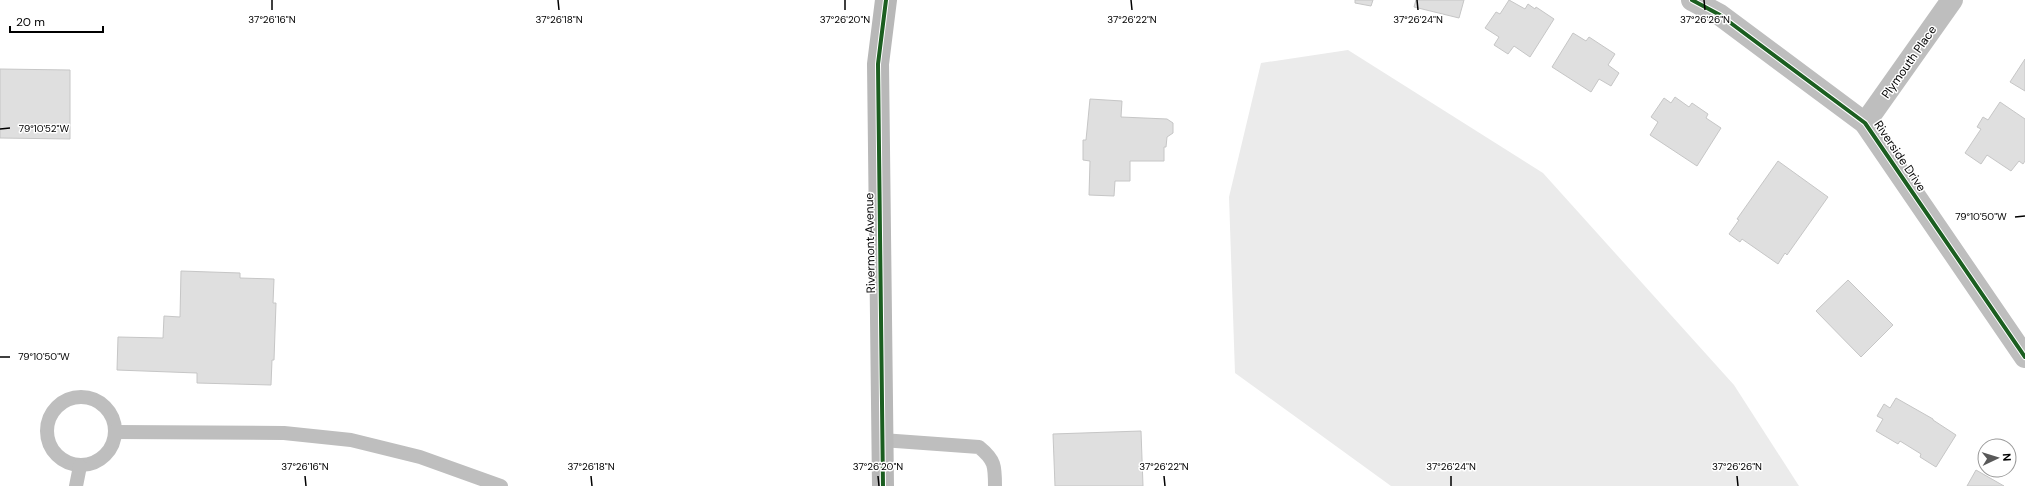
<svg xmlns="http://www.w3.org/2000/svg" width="2025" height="486" font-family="'DM Sans',sans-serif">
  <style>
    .green { fill: #ebebeb }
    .building { fill: #dfdfdf; stroke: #c6c6c6 }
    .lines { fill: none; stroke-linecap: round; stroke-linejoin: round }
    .service { stroke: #bebebe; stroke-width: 14 }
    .minor { stroke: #bebebe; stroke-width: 22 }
    .secondary { stroke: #b8b8b8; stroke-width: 22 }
    .cycleway-casing { stroke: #fff; stroke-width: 6 }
    .cycleway { stroke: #1b5e20; stroke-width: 4 }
    .ticks { fill: none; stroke: #000; stroke-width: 1.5 }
    .labels { text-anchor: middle; stroke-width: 3; stroke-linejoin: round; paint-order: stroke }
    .street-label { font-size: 12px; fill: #000; stroke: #fff }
    .ticks-label { font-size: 10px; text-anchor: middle; fill: #000; stroke: #fff; stroke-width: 3; stroke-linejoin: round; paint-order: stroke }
  </style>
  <rect width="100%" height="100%" fill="#fff"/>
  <path class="green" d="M1348,50L1543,173L1734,385L1799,486H1391L1235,373L1229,197L1261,63Z"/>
  <g class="building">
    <path d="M1355,0H1373L1371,6L1355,3Z"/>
    <path d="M1416,0H1464L1459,18L1414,7Z"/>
    <path d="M1509,0L1525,9L1528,4L1535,9L1536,7L1554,19L1530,57L1514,46L1508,54L1494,45L1499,37L1485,28L1496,12L1500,14Z"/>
    <path d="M1573,33L1586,41L1589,37L1615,54L1608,65L1619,73L1611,86L1599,79L1591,92L1552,67Z"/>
    <path d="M2025,59V91L2010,82Z"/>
    <path d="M0,69L70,70V139L0,138Z"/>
    <path d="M1675,97L1689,107L1692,103L1708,114L1706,118L1721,128L1697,166L1650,135L1658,122L1651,117L1664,98L1671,103Z"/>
    <path d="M1090,99L1122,101L1121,117L1167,119L1173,123V133L1167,137L1166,147H1164V161H1130V181H1115L1114,196L1089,195L1090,161L1083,160V140H1086Z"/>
    <path d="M2000,102L2025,119V161L2023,164L2019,161L2011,171L1987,155L1981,164L1965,153L1981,129L1977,127L1983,117L1988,120Z"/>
    <path d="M1778,161L1828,197L1787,255L1785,253L1778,264L1742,239L1740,242L1729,234L1739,220L1737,219Z"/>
    <path d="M181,271L240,273V278L274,279L273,303H276L274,360H272L271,385L197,383V373L117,370L118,337L163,338L164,316L180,317Z"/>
    <path d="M1848,280L1893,325L1861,357L1816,311Z"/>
    <path d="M1896,398L1933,419V420L1956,435L1936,467L1920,457L1921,454L1900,441L1898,444L1876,431L1883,419L1877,416L1884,404L1890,408Z"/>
    <path d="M1141,431L1143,486H1055L1053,434Z"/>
    <path d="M1976,470L2004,486H1967Z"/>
  </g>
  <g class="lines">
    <g class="service">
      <circle cx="81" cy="431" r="34"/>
      <path d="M115,432L284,433L351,440L420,457L501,486"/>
      <path d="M882,440L979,447C995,460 995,466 995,486"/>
      <path d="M76,486L80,466"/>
    </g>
    <g class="minor">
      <path d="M1692,0L1720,15L1865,123L2025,357"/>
      <path d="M1865,123L1952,0"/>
    </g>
    <path class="secondary" d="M883,486L878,64L886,0"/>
    <defs>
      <g id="cycleway">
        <path d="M1692,0L1720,15L1865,123L2025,357"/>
        <path d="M883,486L878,64L886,0"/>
      </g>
    </defs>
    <use href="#cycleway" class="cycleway-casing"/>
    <use href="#cycleway" class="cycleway"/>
  </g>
  <path class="ticks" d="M272,0V10M558,0L559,10M845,0V10M1131,0L1132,10M1417,0L1418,10M1704,0L1705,10M0,129L10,128M2015,217L2025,216M0,357H10M305,476L306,486M591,476L592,486M878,476L879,486M1164,476L1165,486M1451,476V486M1737,476L1738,486"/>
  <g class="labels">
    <g class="street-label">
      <text transform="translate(1909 62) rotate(-55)" y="4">Plymouth Place</text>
      <text transform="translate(1900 156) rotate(56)" y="4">Riverside Drive</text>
      <text transform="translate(870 243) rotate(-91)" y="4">Rivermont Avenue</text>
    </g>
  </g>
  <g class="ticks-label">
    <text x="272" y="23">37°26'16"N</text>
    <text x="559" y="23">37°26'18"N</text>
    <text x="845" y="23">37°26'20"N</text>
    <text x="1132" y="23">37°26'22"N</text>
    <text x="1418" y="23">37°26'24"N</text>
    <text x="1705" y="23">37°26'26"N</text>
    <text x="44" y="132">79°10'52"W</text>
    <text x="1981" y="220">79°10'50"W</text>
    <text x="44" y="360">79°10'50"W</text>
    <text x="305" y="470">37°26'16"N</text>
    <text x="591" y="470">37°26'18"N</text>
    <text x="878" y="470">37°26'20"N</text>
    <text x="1164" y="470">37°26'22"N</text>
    <text x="1451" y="470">37°26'24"N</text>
    <text x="1737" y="470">37°26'26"N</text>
  </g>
  <g transform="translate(1997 458) rotate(86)"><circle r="19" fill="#ffffff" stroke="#999999"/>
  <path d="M0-3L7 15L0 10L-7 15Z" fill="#595959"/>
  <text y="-6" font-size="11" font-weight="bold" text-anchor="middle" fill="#000000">N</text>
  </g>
  <path d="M10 26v6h93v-6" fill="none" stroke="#000000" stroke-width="2"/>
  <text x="16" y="26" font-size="12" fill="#000000" stroke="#ffffff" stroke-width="3" paint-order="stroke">20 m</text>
</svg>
